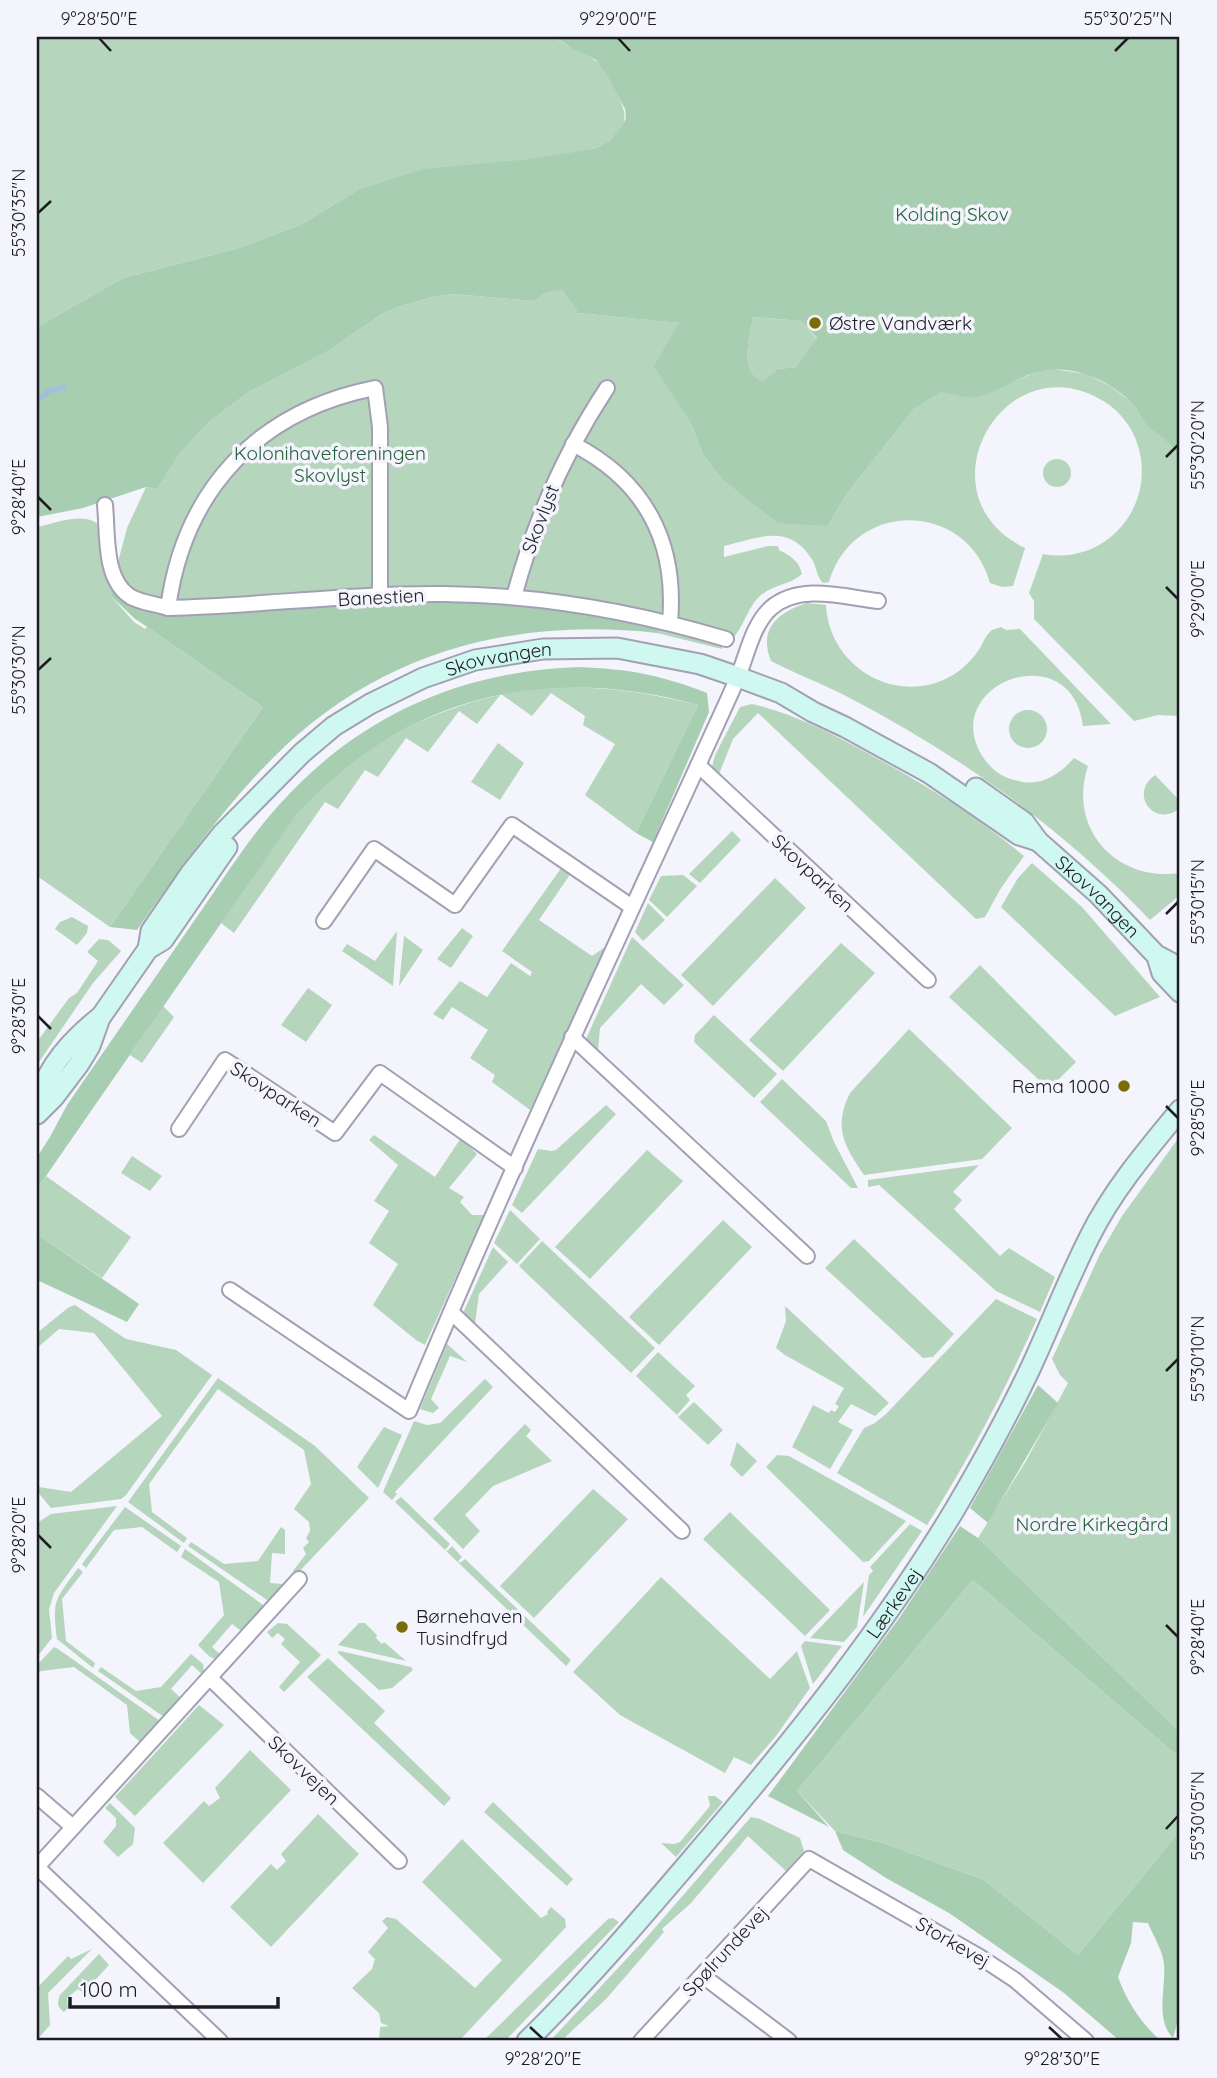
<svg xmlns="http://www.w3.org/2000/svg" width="1217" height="2078" font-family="Quicksand,sans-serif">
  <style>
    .green { fill: #b5d5bc }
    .forest { fill: #a8ceb1; fill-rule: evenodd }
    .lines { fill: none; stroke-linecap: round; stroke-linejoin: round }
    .stream { stroke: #a2bddf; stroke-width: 4.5 }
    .street-casing { stroke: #a2a0b3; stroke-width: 18 }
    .secondary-casing { stroke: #a2a0b3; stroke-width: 23 }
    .street { stroke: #fff; stroke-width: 14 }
    .secondary { stroke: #cef8f0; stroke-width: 19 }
    .ticks { fill: none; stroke: #1d1c23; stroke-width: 2.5 }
    .poi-dot { fill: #7a6c07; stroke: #f4f4fc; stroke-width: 2.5 }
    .labels { text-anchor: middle; stroke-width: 7; stroke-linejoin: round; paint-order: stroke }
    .park-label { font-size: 19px; fill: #266039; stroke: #f4f4fc }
    .poi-label { font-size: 19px; fill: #1d1c23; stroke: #f4f4fc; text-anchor: start }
    .street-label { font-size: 19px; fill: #1d1c23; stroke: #f4f4fc }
    .neatline { fill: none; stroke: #1d1c23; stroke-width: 2.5 }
    .ticks-label { font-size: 18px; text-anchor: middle; fill: #1d1c23 }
  </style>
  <rect width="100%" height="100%" fill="#f4f4fc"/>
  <g class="green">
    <path d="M37,37H555C566,47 581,51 593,59C603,64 608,76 613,85C630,119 631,127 597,148L358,190L300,225L239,248L123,278L37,327Z"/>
    <path d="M562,290L578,313L680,323L655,366L691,424L703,455L722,479L828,526L845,496L914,409L942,391L977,397L1036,372L1053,369L1087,374L1110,386L1133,403L1145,421L1172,444L1180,457V716L1158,715L1134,721L1034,619V601L1029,593L1043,554C1100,565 1149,516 1141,459C1138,436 1125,415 1105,402C1005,339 916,495 1025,548L1013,586L1002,587L990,583C967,500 853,499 829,582L823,583C816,576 817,566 811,558C788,523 758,538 724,546V557L768,546H778L779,550C791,556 799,561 802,574C792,584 773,585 761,595C748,606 744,626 733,638L674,621L664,600L658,627L722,643V649L657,633V627L174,611L111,596L134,622L145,629L147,627L263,707L110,927L37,876V527C56,523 84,511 99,525L102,568L110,576L117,566L127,528L146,487L157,489L181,452L210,421L249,392L328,351L382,314L401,306L433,297L453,294L534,301L546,293Z"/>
    <path d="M753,317L801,321L817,339L796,367L778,369L763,383C738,371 750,339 753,317Z"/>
    <circle cx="1057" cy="473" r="14"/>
    <path d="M807,603L826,605C829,667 897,708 953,675C964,668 973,659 980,648C984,641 986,635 992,630L1001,627L1006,630L1020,629L1111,724L1083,726C1072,634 940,683 981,754C990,769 1002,778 1019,781C1041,787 1060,774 1074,758L1088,766C1067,829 1117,882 1180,873V895L1150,920C1062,828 961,756 848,697C823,684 796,674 771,661C758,629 778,612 807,603Z"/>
    <path d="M549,687C601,686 648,692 698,705L636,833L585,795L615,744L583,725L585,716L551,693L532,716L501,694L477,724L459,711L428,752L406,738L378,777L365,770L338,809L325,802L234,933L221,923C253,877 282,824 323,786C383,729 468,695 549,687Z"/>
    <path d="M752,704C793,713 833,734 871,755C925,784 977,817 1024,856L1001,888L985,917L976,919L758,713L733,739L719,774L711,771L715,755L740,707Z"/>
    <circle cx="1028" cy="729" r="19"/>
    <path d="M498,743L524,763L500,800L471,782Z"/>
    <path d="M1155,775L1180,801V808C1155,829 1128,794 1155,775Z"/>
    <path d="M732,831L741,840L700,883L689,874Z"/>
    <path d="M1032,863L1082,907L1160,997L1115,1016L1001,907L1018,878Z"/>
    <path d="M562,867L571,873L539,920L592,956L605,947L530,1110L492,1082L495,1075L470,1058L488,1030L452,1007L443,1020L433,1014L460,981L487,997L511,963L530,976L532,972L502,951Z"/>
    <path d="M683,875L697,886L667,917L649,900L661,876Z"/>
    <path d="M775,878L806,908L713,1006L681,975Z"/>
    <path d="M648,903L665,920L643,941L635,932Z"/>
    <path d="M72,917L88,926L87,933L77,945L55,929L60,922Z"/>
    <path d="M462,928L473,936L451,968L437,959Z"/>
    <path d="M397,931L393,986L342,951L347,944L375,961Z"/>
    <path d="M404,936L423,950L399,986Z"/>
    <path d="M632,937L684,985L664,1005L641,984L600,1028L598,1051L586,1039Z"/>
    <path d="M99,939L108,940L121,951L93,983L37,1065V1042L69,998L77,993L98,961L87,952Z"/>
    <path d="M841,943L875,973L783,1071L749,1040Z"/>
    <path d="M980,965L1076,1062L1049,1089L949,997Z"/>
    <path d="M308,988L332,1005L306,1042L281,1025Z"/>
    <path d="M163,1006L174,1017L142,1063L130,1055Z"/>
    <path d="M714,1015L777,1074L754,1098L694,1042L695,1035Z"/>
    <path d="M909,1029L1012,1128L982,1159L864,1175C844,1146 833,1127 850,1093Z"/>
    <path d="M782,1079L826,1121L834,1142L858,1188H851L760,1102Z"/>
    <path d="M606,1105L616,1114L522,1213L512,1205L538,1149L552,1151L556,1150Z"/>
    <path d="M374,1135L435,1177L461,1138L477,1154L449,1188L464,1197L460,1202L472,1215H484L425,1345L416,1340L373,1305L398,1264L369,1243L389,1211L374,1201L398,1165L369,1140Z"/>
    <path d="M1180,1136V1732L978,1538L1026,1461L1068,1383L1060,1375L1052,1359L1100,1254L1122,1216Z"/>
    <path d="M647,1150L683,1181L590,1279L555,1247Z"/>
    <path d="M132,1156L162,1176L150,1191L121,1173Z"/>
    <path d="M979,1165L953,1192L962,1200L954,1209L1000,1256L1009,1248L1055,1277L1040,1312L996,1291L879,1185L868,1187V1180Z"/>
    <path d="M46,1176L131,1237L102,1278L37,1234V1189Z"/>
    <path d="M510,1210L540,1239L517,1264L494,1243Z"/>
    <path d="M723,1220L752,1247L659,1345L629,1317Z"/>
    <path d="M854,1239L954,1334L933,1357L923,1358L825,1268Z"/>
    <path d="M542,1241L655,1348L631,1373L519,1266Z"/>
    <path d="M493,1247L508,1262L479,1294L475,1324L463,1313Z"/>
    <path d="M996,1299L1037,1319C1005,1390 969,1459 927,1525L837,1473L864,1428L875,1423L886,1414Z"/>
    <path d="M75,1305L126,1339L176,1350L212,1375L126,1495L121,1499L51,1508L37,1491V1484L39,1487L71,1492L162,1416L94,1333L59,1329L37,1348V1333L69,1307Z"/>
    <path d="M785,1306L889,1403L875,1416L851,1404L838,1422L853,1430L830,1469L792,1447L813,1405L829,1413L831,1410L835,1412L839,1406L835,1404L844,1388L785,1355L776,1348L786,1321Z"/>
    <path d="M447,1344L467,1362L450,1356L431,1399L439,1408L433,1413L420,1409Z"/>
    <path d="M658,1352L695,1386L686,1395L690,1400L677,1415L636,1376Z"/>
    <path d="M218,1378L315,1446L369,1498L295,1576L293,1571L306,1554L303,1548L309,1542L306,1538L310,1531L309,1522L294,1509L311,1484L304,1450L218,1389L149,1484L152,1512L187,1538L184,1543L128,1502Z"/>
    <path d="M485,1379L493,1387L395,1492L397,1494L392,1500L383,1492L414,1421L427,1425L440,1423Z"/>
    <path d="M694,1402L723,1430L708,1445L678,1417Z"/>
    <path d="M525,1424L531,1430L526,1436L552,1461L493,1486L465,1515L480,1531L463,1549L433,1519Z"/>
    <path d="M384,1427L402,1435L378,1488L357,1467Z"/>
    <path d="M737,1442L757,1461L742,1477L730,1465Z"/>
    <path d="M777,1455L789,1456L906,1521L869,1561L863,1562L766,1467Z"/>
    <path d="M593,1489L628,1519L534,1618L500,1586Z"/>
    <path d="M401,1497L450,1544L445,1550L447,1551L452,1546L462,1557L458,1561L460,1563L465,1559L571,1660L566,1666L395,1502Z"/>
    <path d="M117,1506L54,1593L49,1609L52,1638L37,1657V1523L51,1514Z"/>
    <path d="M125,1507L181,1546L177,1552L142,1527L114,1530L86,1568L82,1564Z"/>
    <path d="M730,1512L830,1610L805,1636L703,1539Z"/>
    <path d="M910,1524L922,1531L863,1617L869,1575L873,1571L870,1567Z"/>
    <path d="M281,1527L285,1530V1554L272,1553L270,1583L283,1584L282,1588L270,1602L188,1546L191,1542L224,1564L258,1561Z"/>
    <path d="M185,1549L266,1607L244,1633L232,1624L212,1647L222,1656L216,1659L210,1657L198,1645L224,1615L219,1582L181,1557Z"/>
    <path d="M78,1568L83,1572L62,1599L66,1641L95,1663L93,1668L57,1639C52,1598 55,1601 78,1568Z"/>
    <path d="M661,1577L770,1679L797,1651L810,1688L776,1736L751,1765L734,1757L725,1773L620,1715L573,1672Z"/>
    <path d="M973,1580L1180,1758V1831L1078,1955L984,1880L883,1843L835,1831L797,1791Z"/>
    <path d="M864,1582L857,1627L844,1642L810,1638Z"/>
    <path d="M278,1623L287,1624L321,1655L284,1692L279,1687L300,1662L281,1644L285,1639L278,1633L272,1638L267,1632Z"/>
    <path d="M359,1623H365L377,1635L376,1638L382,1644L384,1642L406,1661L338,1645Z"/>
    <path d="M805,1641L842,1646L813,1684L801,1646Z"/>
    <path d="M54,1647L58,1649L160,1721L140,1742L130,1733L127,1705L74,1667L41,1671L37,1675V1665Z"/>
    <path d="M340,1651L411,1667L413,1670L392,1688L379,1690L337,1652Z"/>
    <path d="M191,1654L203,1664L204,1672L203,1675L192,1665L171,1689L182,1699L164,1717L98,1671L101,1667L136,1691L161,1687Z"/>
    <path d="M328,1658L385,1711L374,1723L451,1798L444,1806L307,1677Z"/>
    <path d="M199,1705L224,1725L135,1816L115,1797Z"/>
    <path d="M250,1750L291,1790L203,1883L163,1843L204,1801L209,1806L220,1798L215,1788Z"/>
    <path d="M708,1796H715L723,1802L676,1857L661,1843L674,1844L680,1842L710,1806Z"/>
    <path d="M493,1802L573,1879L567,1886L484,1812Z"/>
    <path d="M110,1803L135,1828L133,1844L118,1857L103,1842L116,1826V1818L105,1808Z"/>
    <path d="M318,1814L359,1854L271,1947L230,1907L271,1864L277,1870L286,1861L281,1854Z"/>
    <path d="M751,1817L760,1819L800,1838L804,1851L786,1871L748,1836L691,1903L662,1929L664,1932L606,1999L561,2041H550L646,1938Z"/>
    <path d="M462,1839L541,1918L548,1914L547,1912L551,1907L565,1919L566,1927L459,2041H379L380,2027L389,2026L381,2023L379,2013L352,1988L372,1969L375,1959L368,1952L388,1928L382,1921L387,1917L396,1919L475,1988L502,1960L422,1882Z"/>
    <path d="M613,1918L619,1922L505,2041H483L608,1919Z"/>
    <path d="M92,1949L48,1993L50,2025L37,2040V1988L68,1956L71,1959Z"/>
    <path d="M99,1954L109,1965L83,1993L78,1989L67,1998L68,2008L64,2012C57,2007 57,2003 60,1995Z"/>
  </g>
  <g class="forest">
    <path d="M555,37H1180V457C1170,442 1163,438 1150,428C1142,421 1139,409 1131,402C1107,379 1071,363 1038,372C1017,377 999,392 978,397C968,399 952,393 941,392L914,409L845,496L828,526L778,523L722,479L703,455L691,424L654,366L679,323L578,313L562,290L546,293L534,301L453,294L433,297L401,306L382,314L328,351L249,392L210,421L181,452L157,489L146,487L83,508L37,517V327L123,278L239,248L300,225L358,190L424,169L531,159L597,148L611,139L622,126L626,118L625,109L606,73L596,60L573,49ZM753,317L801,321L817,338L796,367L778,369L763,382C738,371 750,339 753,317Z"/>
    <path d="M112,590L139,608L421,600L488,603L599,613L657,627L658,631L657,633C510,617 377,653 272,759C220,811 179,871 137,930L110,927L263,707L134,618L111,596Z"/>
    <path d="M579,667C629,669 661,675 707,693L709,712L653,842L636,833L698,705C545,663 404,696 296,815L37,1189V1157L50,1137L67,1105C109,1044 152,982 194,921C221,883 247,840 279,805C359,716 460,671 579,667Z"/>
    <path d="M37,1234L139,1304L127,1322L37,1280Z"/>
    <path d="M1038,1385L1058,1403L988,1523L970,1508Z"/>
    <path d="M960,1526L978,1538L1180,1732V1758L973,1580L797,1791L829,1827L768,1796L900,1617Z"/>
    <path d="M835,1831L883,1843L984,1880L1078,1955L1180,1831V2013L1173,2038C1155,2020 1166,1988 1164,1964C1163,1951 1153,1935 1148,1923L1133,1922L1131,1943L1118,1977C1127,2002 1141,2023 1161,2041H1120L1064,1993L949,1913L886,1878L843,1850Z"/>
  </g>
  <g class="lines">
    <path class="stream" d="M37,401L49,391L64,387"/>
    <defs>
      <g id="street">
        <path d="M573,444C645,481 677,542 670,622"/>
        <path d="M105,505C108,533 103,580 131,597C142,603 157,604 168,608C260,606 352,593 444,594C541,595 633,611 726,639"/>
        <path d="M514,597C534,522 564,453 607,388"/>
        <path d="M168,608C184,490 258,411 375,388L380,427V596"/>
        <path d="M698,765L928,980"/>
        <path d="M324,921L374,849L455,905L512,825L632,907"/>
        <path d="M572,1037L807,1256"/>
        <path d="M179,1129L225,1060L335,1133L380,1073L515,1168"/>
        <path d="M230,1290L409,1411C500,1192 601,976 700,761C712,734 725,707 737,679C747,656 752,625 771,608C800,583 844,597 878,601"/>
        <path d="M451,1312L682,1531"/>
        <path d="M210,1678L399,1861"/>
        <path d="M37,1796L73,1827"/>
        <path d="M37,1867L299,1579"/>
        <path d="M37,1867L220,2041"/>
        <path d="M703,1976L789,2041"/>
        <path d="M641,2041L809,1859L980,1957L1015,1980L1086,2041"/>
      </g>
      <g id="secondary">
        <path id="s1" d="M976,788L1024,822L1038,841L1098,894L1156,955L1171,963L1180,973"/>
        <path id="s2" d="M148,949L151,931L190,874L222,834L302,753L334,726L370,704L423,678L475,660L543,649L617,648L700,664L738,677L781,693L813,712L845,727L929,773L1019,835L1038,841"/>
        <path d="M1158,960L1162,973L1180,992"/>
        <path d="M37,1106C44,1070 70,1041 99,1018"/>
        <path d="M37,1114L54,1097L79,1064L90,1046L100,1018L141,959L148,949L163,940L227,847"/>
        <path id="s3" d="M527,2041C591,1978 649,1909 707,1841C797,1736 884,1627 955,1509C982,1463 1008,1416 1031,1367C1051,1324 1068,1279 1090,1236C1113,1190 1147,1150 1180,1110"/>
      </g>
    </defs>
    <use href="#street" class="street-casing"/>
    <use href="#secondary" class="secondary-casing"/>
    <use href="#street" class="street"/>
    <use href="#secondary" class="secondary"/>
  </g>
  <path class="ticks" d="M99,38L111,51M618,38L630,51M1115,51L1128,38M38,213L51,201M1166,457L1178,445M38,497L51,510M1166,587L1178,599M38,670L51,658M1166,914L1178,902M38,1016L51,1029M1166,1106L1178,1118M1166,1371L1178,1359M38,1535L51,1548M1166,1625L1178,1637M1166,1829L1178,1816M530,2027L543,2039M1049,2027L1062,2039"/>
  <g class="poi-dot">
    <circle cx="815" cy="323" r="7"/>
    <circle cx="1124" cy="1086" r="7"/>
    <circle cx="402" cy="1627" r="7"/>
  </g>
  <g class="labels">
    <g class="park-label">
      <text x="952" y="221">Kolding Skov</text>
      <text x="330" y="460">Kolonihaveforeningen<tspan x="330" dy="22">Skovlyst</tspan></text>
      <text x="1092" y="1531">Nordre Kirkegård</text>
    </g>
    <g class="poi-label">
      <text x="829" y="330">Østre Vandværk</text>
      <text x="1110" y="1093" text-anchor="end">Rema 1000</text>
      <text x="416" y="1623">Børnehaven<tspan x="416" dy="22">Tusindfryd</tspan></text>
    </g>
    <g class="street-label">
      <text transform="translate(540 519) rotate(-69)" y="7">Skovlyst</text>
      <text transform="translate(381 597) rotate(-3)" y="7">Banestien</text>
      <text dy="7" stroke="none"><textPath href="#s2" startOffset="474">Skovvangen</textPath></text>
      <text transform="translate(813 873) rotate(43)" y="7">Skovparken</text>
      <text dy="7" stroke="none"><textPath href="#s1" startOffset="164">Skovvangen</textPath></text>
      <text transform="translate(276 1094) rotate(33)" y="7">Skovparken</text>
      <text dy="7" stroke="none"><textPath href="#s3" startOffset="572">Lærkevej</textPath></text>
      <text transform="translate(304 1770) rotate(44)" y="7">Skovvejen</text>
      <text transform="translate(953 1942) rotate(30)" y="7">Storkevej</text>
      <text transform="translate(725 1951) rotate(-47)" y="7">Spølrundevej</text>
    </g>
  </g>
  <rect width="1217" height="2078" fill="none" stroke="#f4f4fc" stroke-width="77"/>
  <path d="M70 1997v10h208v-10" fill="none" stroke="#1d1c23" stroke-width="3.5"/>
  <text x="80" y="1997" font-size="21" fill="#1d1c23" stroke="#f4f4fc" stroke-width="5" paint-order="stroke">100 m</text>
  <rect x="38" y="38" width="1140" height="2001" class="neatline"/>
  <g class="ticks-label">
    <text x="99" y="25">9°28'50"E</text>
    <text x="618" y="25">9°29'00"E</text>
    <text x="1128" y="25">55°30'25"N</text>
    <text transform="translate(19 213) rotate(-90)" y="6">55°30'35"N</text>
    <text transform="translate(1198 445) rotate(-90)" y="6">55°30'20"N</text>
    <text transform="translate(19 497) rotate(-90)" y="6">9°28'40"E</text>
    <text transform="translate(1198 599) rotate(-90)" y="6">9°29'00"E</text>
    <text transform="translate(19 670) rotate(-90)" y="6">55°30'30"N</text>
    <text transform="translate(1198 902) rotate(-90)" y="6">55°30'15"N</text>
    <text transform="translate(19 1016) rotate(-90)" y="6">9°28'30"E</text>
    <text transform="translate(1198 1118) rotate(-90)" y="6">9°28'50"E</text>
    <text transform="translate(1198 1359) rotate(-90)" y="6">55°30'10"N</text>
    <text transform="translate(19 1535) rotate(-90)" y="6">9°28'20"E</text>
    <text transform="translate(1198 1637) rotate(-90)" y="6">9°28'40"E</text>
    <text transform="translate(1198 1816) rotate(-90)" y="6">55°30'05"N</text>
    <text x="543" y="2065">9°28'20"E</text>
    <text x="1062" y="2065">9°28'30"E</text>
  </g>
</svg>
